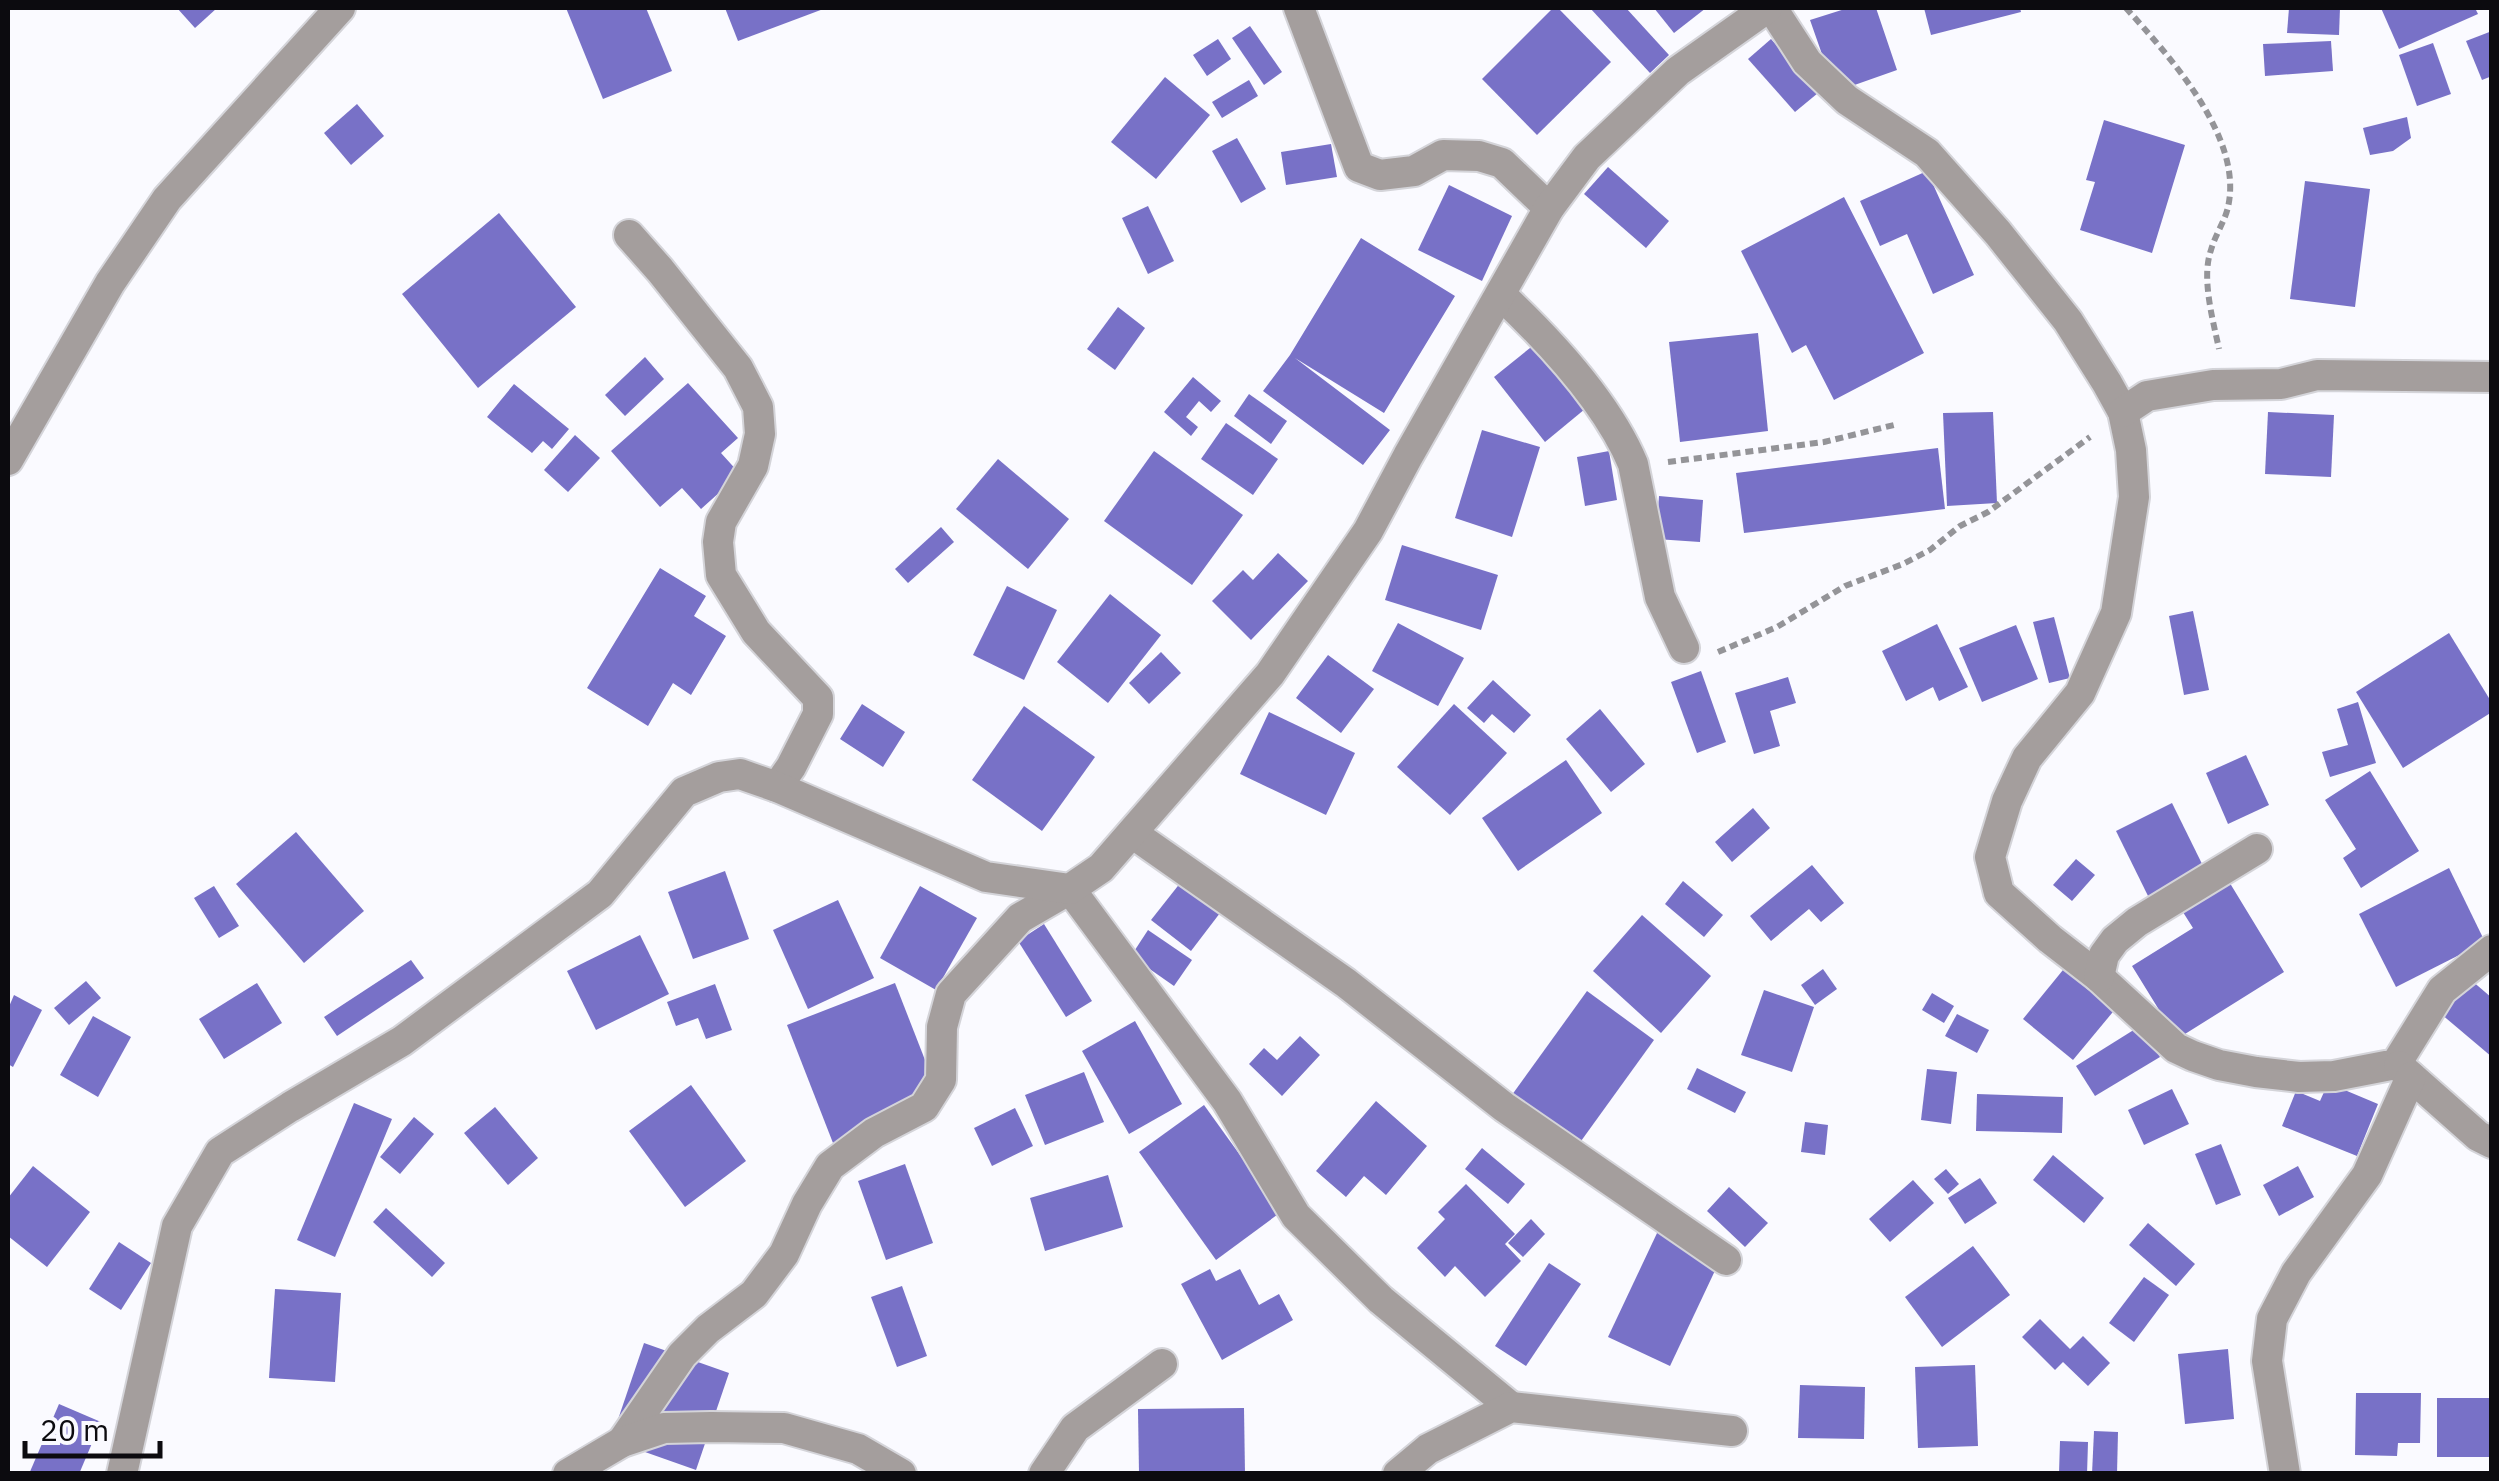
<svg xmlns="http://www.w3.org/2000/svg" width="2499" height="1481" font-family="'IBM Plex Sans',sans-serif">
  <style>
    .building { fill: #7871c7 }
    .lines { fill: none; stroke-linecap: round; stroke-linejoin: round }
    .street-casing { stroke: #d4d4d9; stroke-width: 34 }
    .path { stroke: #949498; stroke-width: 6; stroke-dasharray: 8 5; stroke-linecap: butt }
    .street { stroke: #a49e9d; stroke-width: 30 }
  </style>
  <rect width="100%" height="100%" fill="#fafaff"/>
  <g class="building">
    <path d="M177,8H217L195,28Z"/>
    <path d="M566,8H646L672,71L603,99Z"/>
    <path d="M725,8H826L738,41Z"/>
    <path d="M1553,8H1558L1611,62L1537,135L1482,79Z"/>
    <path d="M1590,8H1626L1669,55L1650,73Z"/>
    <path d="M1654,8H1706L1674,33Z"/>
    <path d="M1848,8H1876L1897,70L1846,88L1841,73L1830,77L1810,20Z"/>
    <path d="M1924,8H2020L2021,12L1931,35Z"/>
    <path d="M2289,8H2340L2339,35L2287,33Z"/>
    <path d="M2381,8H2475L2478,14L2399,49Z"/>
    <path d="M1250,26L1282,72L1264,85L1232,38Z"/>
    <path d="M2492,31V76L2482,80L2466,41Z"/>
    <path d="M1218,39L1231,59L1207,76L1193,55Z"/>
    <path d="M1771,39L1818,93L1795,112L1748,59Z"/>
    <path d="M2331,41L2333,71L2265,76L2263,44Z"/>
    <path d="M2433,43L2451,94L2417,106L2399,55Z"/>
    <path d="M1165,77L1210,115L1156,179L1111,142Z"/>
    <path d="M1249,80L1258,96L1222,118L1212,102Z"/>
    <path d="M357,104L384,136L351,165L324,133Z"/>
    <path d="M2407,117L2411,138L2393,151L2370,155L2363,128Z"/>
    <path d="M2104,120L2185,145L2152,253L2080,230L2095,182L2086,180Z"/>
    <path d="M1237,138L1266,189L1241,203L1212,151Z"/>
    <path d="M1331,144L1337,177L1286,185L1281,152Z"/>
    <path d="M1608,167L1669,221L1646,248L1584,194Z"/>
    <path d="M1927,171L1974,275L1933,294L1907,234L1880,246L1860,201Z"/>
    <path d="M2305,181L2370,189L2355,307L2290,299Z"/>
    <path d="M1449,185L1512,216L1482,281L1418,250Z"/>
    <path d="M1844,197L1924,353L1834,400L1806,345L1792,353L1741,251Z"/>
    <path d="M1148,206L1174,261L1148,274L1122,218Z"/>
    <path d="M499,213L576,307L478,388L402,294Z"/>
    <path d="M1361,238L1455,296L1384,413L1295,358L1390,430L1363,465L1263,391L1290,355Z"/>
    <path d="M1118,307L1145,328L1115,370L1087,349Z"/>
    <path d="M1758,333L1768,431L1680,442L1669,342Z"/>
    <path d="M1535,344L1585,409L1545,442L1494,377Z"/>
    <path d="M645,357L664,379L625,416L605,395Z"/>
    <path d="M1193,377L1221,401L1211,412L1199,401L1186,417L1198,427L1191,436L1164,412Z"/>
    <path d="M688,383L738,438L721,453L740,474L701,509L682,488L660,507L611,451Z"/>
    <path d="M514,384L569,429L552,449L543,441L532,453L487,417Z"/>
    <path d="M1249,394L1287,421L1271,444L1234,416Z"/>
    <path d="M1993,412L1997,503L1947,506L1943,413Z"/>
    <path d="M2268,412L2334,415L2331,477L2265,474Z"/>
    <path d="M1226,423L1278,459L1253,495L1201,459Z"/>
    <path d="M1482,430L1540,447L1512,537L1455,518Z"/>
    <path d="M575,435L600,458L568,492L544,470Z"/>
    <path d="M1938,448L1945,509L1744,533L1736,473Z"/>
    <path d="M1154,451L1243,515L1192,585L1104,521Z"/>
    <path d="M1609,451L1617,500L1585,506L1577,457Z"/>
    <path d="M998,459L1069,519L1028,569L956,509Z"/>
    <path d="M1659,496L1703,500L1700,542L1656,539Z"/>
    <path d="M941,527L954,542L908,583L895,569Z"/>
    <path d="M1402,545L1498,575L1481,630L1385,600Z"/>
    <path d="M1278,553L1308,581L1251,640L1212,601L1243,570L1253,580Z"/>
    <path d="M660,568L706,596L694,616L726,636L691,695L673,683L648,726L587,688Z"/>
    <path d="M1007,586L1057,610L1024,680L973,655Z"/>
    <path d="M1110,594L1161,635L1108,703L1057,662Z"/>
    <path d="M2193,611L2209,690L2184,695L2169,616Z"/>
    <path d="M2054,617L2070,678L2049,683L2033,622Z"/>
    <path d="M1398,623L1464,658L1438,706L1372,671Z"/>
    <path d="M1937,624L1968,687L1939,701L1933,687L1906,701L1882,651Z"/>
    <path d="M2016,625L2038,679L1982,702L1959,648Z"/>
    <path d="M2449,633L2492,703V712L2403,768L2356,692Z"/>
    <path d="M1161,652L1181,673L1149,704L1129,683Z"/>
    <path d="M1328,655L1374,689L1341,733L1296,698Z"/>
    <path d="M1701,671L1726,742L1697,753L1671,682Z"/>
    <path d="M1788,677L1796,703L1770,711L1780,746L1754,754L1735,693Z"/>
    <path d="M1493,680L1531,715L1514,733L1492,714L1484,723L1467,708Z"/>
    <path d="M2358,702L2376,763L2330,777L2322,752L2348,745L2337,709Z"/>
    <path d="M862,704L905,732L883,767L840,739Z"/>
    <path d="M1454,704L1507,753L1450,815L1397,767Z"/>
    <path d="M1024,706L1095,757L1042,831L972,780Z"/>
    <path d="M1600,709L1645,764L1611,792L1566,739Z"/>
    <path d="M1269,712L1355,753L1326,815L1240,774Z"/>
    <path d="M2246,755L2269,805L2228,824L2206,773Z"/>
    <path d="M1566,760L1602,813L1518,871L1482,818Z"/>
    <path d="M2370,771L2419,851L2361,888L2343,858L2356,849L2325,800Z"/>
    <path d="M2172,803L2207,874L2151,902L2116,831Z"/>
    <path d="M1753,808L1770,828L1732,862L1715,842Z"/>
    <path d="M296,832L364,911L304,963L236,884Z"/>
    <path d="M2076,859L2095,875L2072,901L2053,885Z"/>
    <path d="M1812,865L1844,903L1821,922L1809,909L1771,941L1750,916Z"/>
    <path d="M2449,868L2485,942L2396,987L2359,914Z"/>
    <path d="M725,871L749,939L693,959L668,892Z"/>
    <path d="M2228,880L2284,972L2177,1039L2132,966L2193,928L2181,909Z"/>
    <path d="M1683,881L1723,915L1704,937L1665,904Z"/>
    <path d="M1181,882L1220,913L1191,951L1151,920Z"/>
    <path d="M214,886L239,926L219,938L194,898Z"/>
    <path d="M920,886L977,918L936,990L880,958Z"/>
    <path d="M838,900L874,978L808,1009L773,930Z"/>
    <path d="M1642,915L1711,976L1661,1033L1593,971Z"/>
    <path d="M1044,924L1092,1001L1066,1017L1018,941Z"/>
    <path d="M1148,930L1192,960L1174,986L1131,956Z"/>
    <path d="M640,935L669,994L596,1030L567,971Z"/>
    <path d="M411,960L424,978L337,1036L324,1017Z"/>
    <path d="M2067,965L2117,1007L2073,1060L2023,1019Z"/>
    <path d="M1823,969L1837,989L1815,1005L1801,985Z"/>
    <path d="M2464,974L2492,998V1057L2434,1008Z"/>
    <path d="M86,981L101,998L69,1025L54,1008Z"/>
    <path d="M257,983L282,1023L224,1059L199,1019Z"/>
    <path d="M895,983L941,1101L833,1143L787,1025Z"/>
    <path d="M715,984L732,1030L706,1039L698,1018L676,1026L667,1002Z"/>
    <path d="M1764,990L1814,1007L1792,1072L1741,1055Z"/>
    <path d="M1587,991L1654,1040L1576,1148L1509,1099Z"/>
    <path d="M1932,993L1954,1006L1944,1023L1922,1010Z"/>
    <path d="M14,995L42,1010L13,1067L8,1064V1009Z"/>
    <path d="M1957,1014L1989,1030L1977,1053L1945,1036Z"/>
    <path d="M93,1016L131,1037L98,1097L60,1075Z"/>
    <path d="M1135,1021L1182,1104L1129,1134L1082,1051Z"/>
    <path d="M2140,1026L2160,1057L2095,1096L2076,1066Z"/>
    <path d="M1300,1036L1320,1055L1282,1096L1249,1064L1264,1048L1277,1060Z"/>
    <path d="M1697,1068L1746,1092L1735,1113L1687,1089Z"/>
    <path d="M1927,1069L1957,1072L1951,1124L1921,1120Z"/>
    <path d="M1084,1072L1104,1122L1045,1145L1025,1095Z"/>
    <path d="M2328,1083L2378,1104L2357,1156L2282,1126L2296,1091L2320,1101Z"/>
    <path d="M691,1085L746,1161L685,1207L629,1131Z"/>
    <path d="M2172,1089L2189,1124L2144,1145L2128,1110Z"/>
    <path d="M1977,1094L2063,1097L2062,1133L1976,1131Z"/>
    <path d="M1376,1101L1427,1146L1386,1195L1364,1176L1346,1197L1316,1171Z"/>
    <path d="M354,1103L392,1119L335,1257L297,1240Z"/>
    <path d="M1204,1105L1281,1212L1216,1260L1139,1152Z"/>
    <path d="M495,1107L538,1158L508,1185L464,1133Z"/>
    <path d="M1015,1108L1033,1146L992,1166L974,1128Z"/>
    <path d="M414,1117L434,1134L400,1174L380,1157Z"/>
    <path d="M1805,1122L1828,1125L1825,1155L1801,1152Z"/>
    <path d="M2221,1144L2241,1195L2216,1205L2195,1154Z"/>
    <path d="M1482,1148L1525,1184L1508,1204L1465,1169Z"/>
    <path d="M2053,1155L2104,1198L2084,1223L2033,1180Z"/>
    <path d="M905,1164L933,1243L886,1260L858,1181Z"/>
    <path d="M33,1166L90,1212L47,1267L8,1236V1198Z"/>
    <path d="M2298,1166L2314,1197L2279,1216L2263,1185Z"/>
    <path d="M1946,1169L1959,1184L1948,1194L1934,1179Z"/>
    <path d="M1108,1175L1123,1227L1045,1251L1030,1198Z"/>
    <path d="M1980,1178L1997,1203L1965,1224L1948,1198Z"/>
    <path d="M1913,1180L1934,1203L1890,1242L1869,1219Z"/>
    <path d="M1466,1184L1515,1234L1505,1244L1521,1261L1485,1297L1455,1266L1445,1277L1417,1248L1445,1219L1438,1212Z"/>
    <path d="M1729,1187L1768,1223L1745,1247L1707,1211Z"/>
    <path d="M386,1208L445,1263L432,1277L373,1222Z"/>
    <path d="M1531,1219L1545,1234L1523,1257L1508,1243Z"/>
    <path d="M2148,1223L2195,1264L2176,1286L2129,1245Z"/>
    <path d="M1658,1231L1720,1260L1670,1366L1608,1337Z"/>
    <path d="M119,1242L151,1263L121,1310L89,1289Z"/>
    <path d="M1973,1246L2010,1295L1942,1347L1905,1297Z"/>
    <path d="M1549,1263L1581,1284L1526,1366L1495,1346Z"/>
    <path d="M1210,1269L1216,1281L1240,1269L1259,1305L1279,1294L1293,1320L1222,1360L1181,1284Z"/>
    <path d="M2144,1277L2169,1295L2134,1342L2109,1323Z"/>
    <path d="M902,1286L927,1356L897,1367L871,1297Z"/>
    <path d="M275,1289L341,1293L335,1382L269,1378Z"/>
    <path d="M2040,1319L2070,1349L2083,1336L2110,1363L2088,1386L2063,1362L2055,1370L2022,1337Z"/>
    <path d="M644,1343L729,1373L696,1470L611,1440Z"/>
    <path d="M2228,1349L2234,1419L2185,1424L2178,1354Z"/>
    <path d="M1975,1365L1978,1446L1918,1448L1915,1367Z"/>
    <path d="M1800,1385L1865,1387L1864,1439L1798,1438Z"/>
    <path d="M2356,1393H2421L2420,1443H2398L2397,1456L2355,1455Z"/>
    <rect x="2437" y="1398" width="55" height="59"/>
    <path d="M59,1404L101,1422L79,1474H29Z"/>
    <path d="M1244,1408L1245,1474H1139L1138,1409Z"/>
    <path d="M2094,1431L2118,1432L2117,1474H2092Z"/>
    <path d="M2060,1441L2088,1442L2087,1474H2059Z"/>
  </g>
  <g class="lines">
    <defs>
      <g id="street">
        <path d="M1299,8L1359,167L1380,175L1414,171L1443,155L1479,156L1502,163L1549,208"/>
        <path d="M1772,8L1807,62L1847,100L1927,153L1998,233L2068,321L2107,383L2123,412L2131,450L2134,497L2116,613L2080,693L2027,758L2007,801L1990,857L1999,893L2050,939L2099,977L2176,1048L2193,1056L2219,1065L2256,1072L2299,1077L2334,1076L2396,1064L2442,990L2492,950"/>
        <path d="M629,235L660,270L738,368L758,407L760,434L753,466L721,522L718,542L721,575L756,632L818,698V714L791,767L777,787"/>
        <path d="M1501,295C1550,341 1607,402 1633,464L1660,597L1684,648"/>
        <path d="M2123,412L2147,396L2213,385L2281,384L2317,375L2492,377"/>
        <path d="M8,460L110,283L167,199L340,8"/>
        <path d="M1132,833L1346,983L1504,1107L1726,1260"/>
        <path d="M2099,977L2104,955L2115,940L2137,922L2257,849"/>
        <path d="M2399,1066L2478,1136L2492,1143"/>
        <path d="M622,1442L682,1355L708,1329L754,1294L784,1254L807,1204L830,1166L874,1133L924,1107L941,1080L942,1027L951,994L1020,918L1070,889L1227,1101L1296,1216L1381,1300L1511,1407"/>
        <path d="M122,1474L177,1226L220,1152L290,1107L402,1041L600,894L684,792L719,777L740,774L777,787L986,877L1070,889L1101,868L1270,674L1368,531L1408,456L1549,208L1587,157L1678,71L1767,8"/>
        <path d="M568,1474L622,1442L664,1428L711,1427L784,1428L858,1449L901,1474"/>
        <path d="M1044,1474L1075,1428L1162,1364"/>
        <path d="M1398,1474L1428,1449L1511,1407L1732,1431"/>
        <path d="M2285,1474L2267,1361L2272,1319L2296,1273L2367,1175L2411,1077"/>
      </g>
    </defs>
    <use href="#street" class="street-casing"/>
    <g class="path">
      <path d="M2126,8C2169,56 2244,137 2228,207C2225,221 2215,235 2211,250C2201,278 2213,320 2219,349"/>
      <path d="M1668,462L1824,442L1898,424"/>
      <path d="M1718,652L1777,627L1845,586L1903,564L1930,550L1960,526L1988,512L2090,437"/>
    </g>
    <use href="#street" class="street"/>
  </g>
  <rect width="2499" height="1481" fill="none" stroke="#0c0b0f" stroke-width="20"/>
  <path d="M25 1441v15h135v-15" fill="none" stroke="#0c0b0f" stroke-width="5"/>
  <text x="40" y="1441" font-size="30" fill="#0c0b0f" stroke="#fafaff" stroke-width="8" paint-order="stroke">20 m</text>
</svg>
